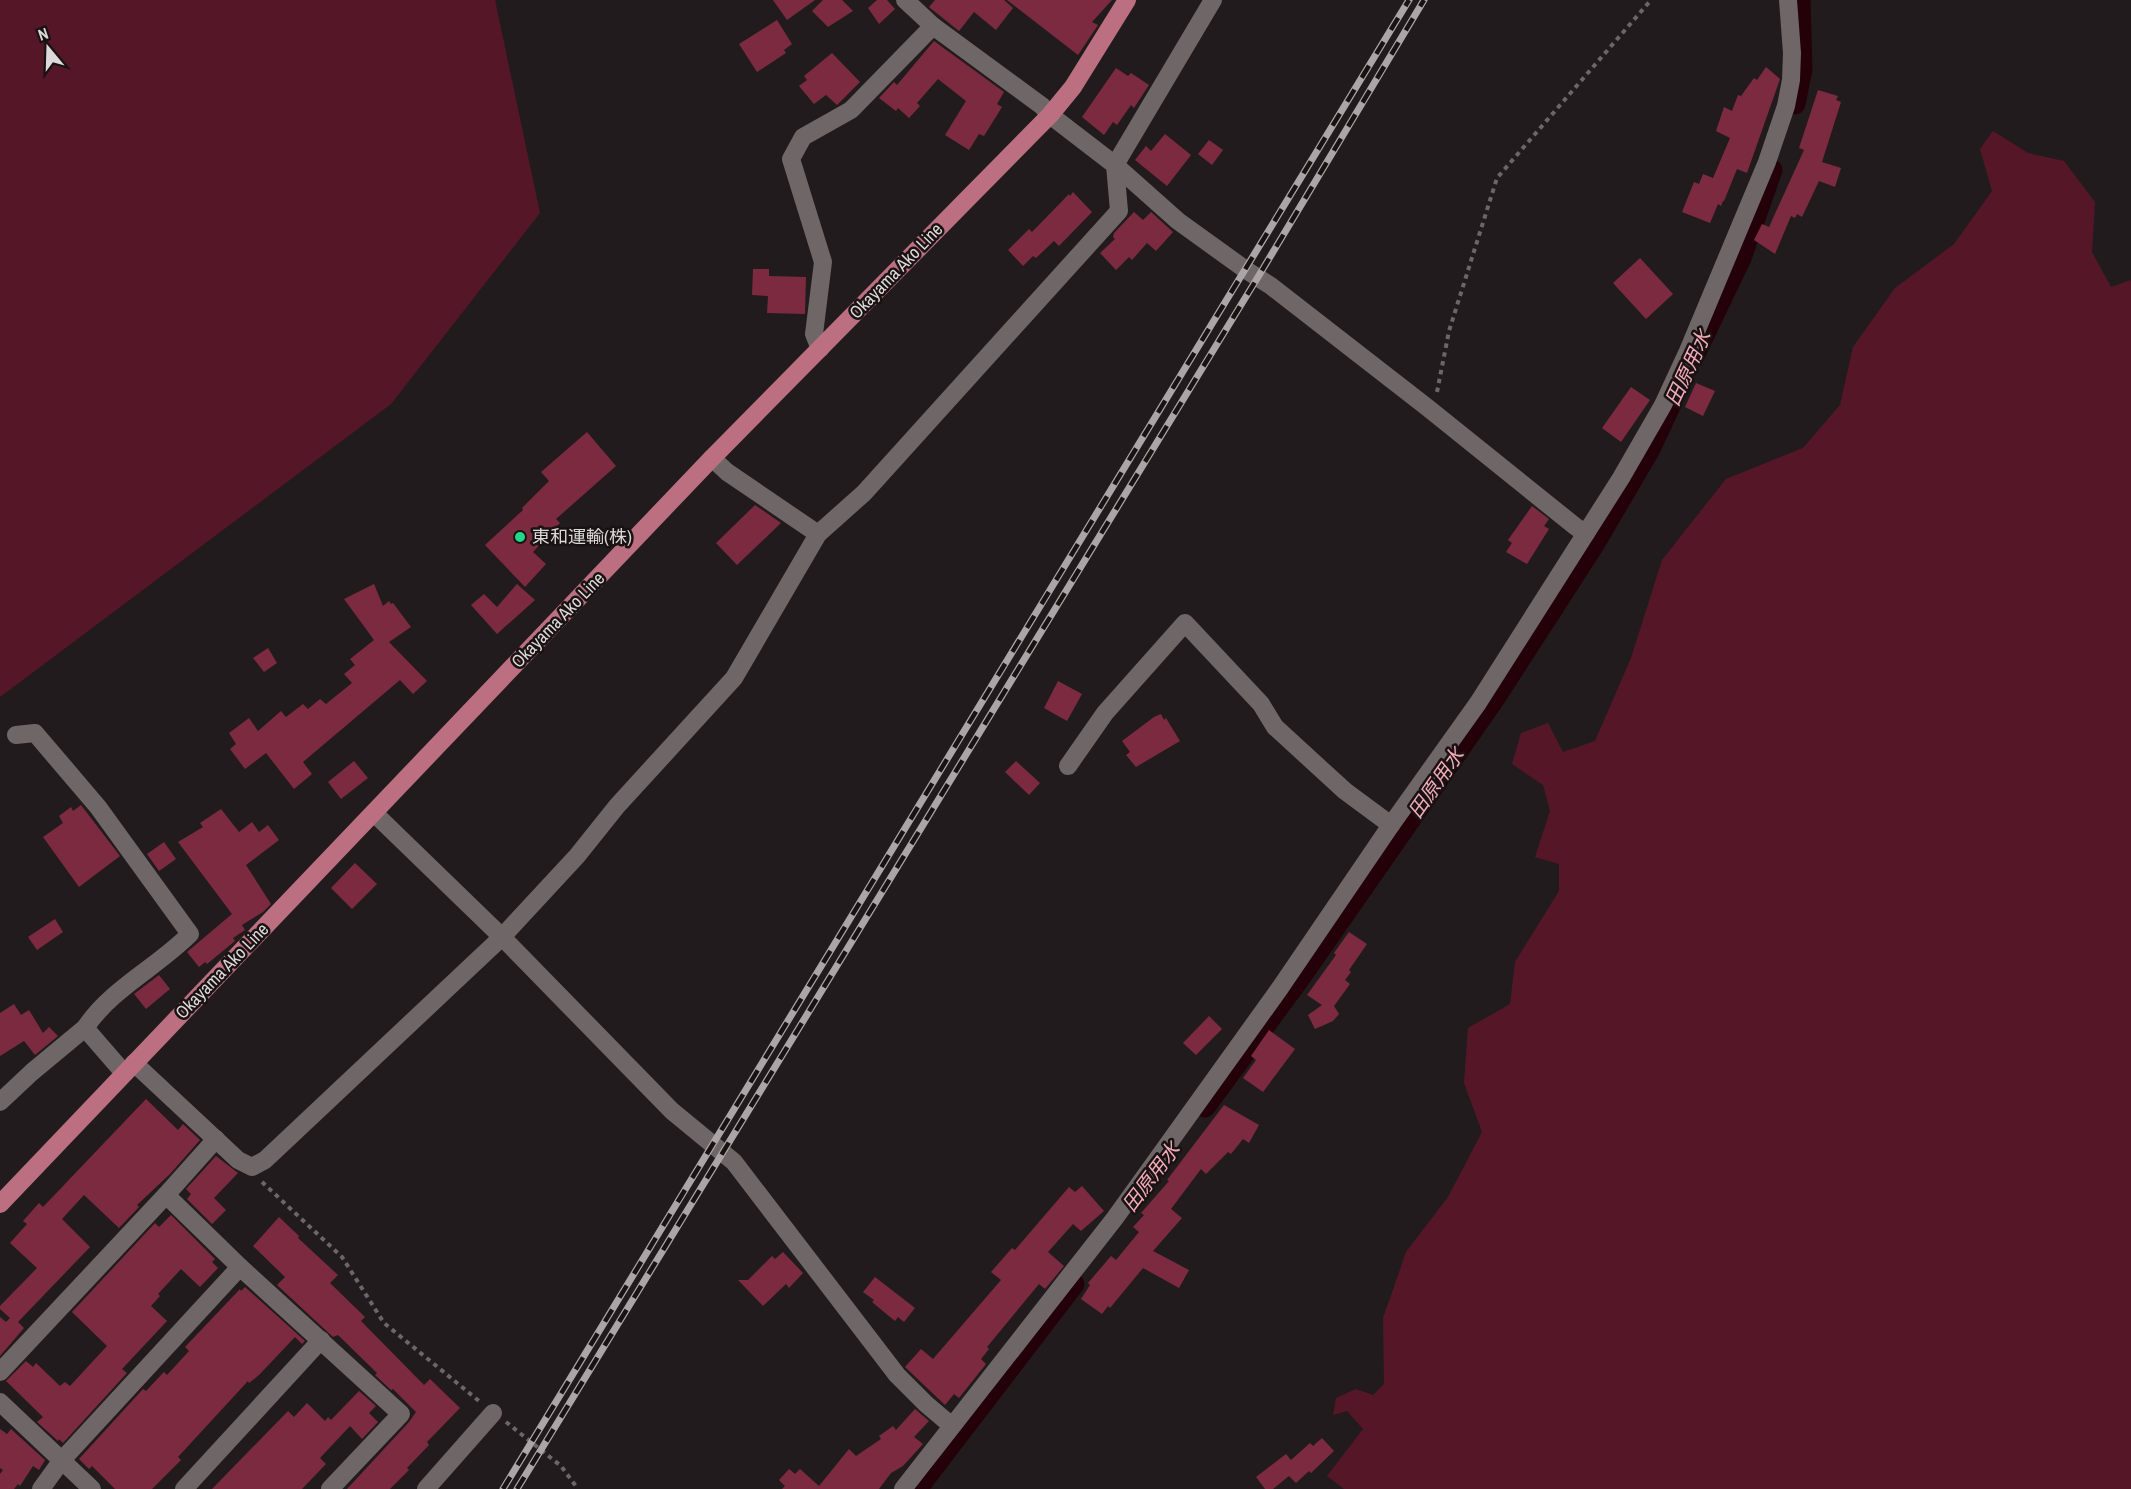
<svg xmlns="http://www.w3.org/2000/svg" width="2131" height="1489" font-family="'Archivo Narrow','Noto Sans JP',sans-serif">
  <style>
    .green { fill: #551728 }
    .lines { fill: none; stroke-linecap: round; stroke-linejoin: round }
    .canal { stroke: #240009; stroke-width: 21 }
    .building { fill: #7c2a40 }
    .path { stroke: #6c6668; stroke-width: 4; stroke-dasharray: 4.5 4.5; stroke-linecap: butt }
    .street { stroke: #6f6668; stroke-width: 18 }
    .primary { stroke: #bb6f81; stroke-width: 18 }
    .rail-casing { stroke: #aba5a7; stroke-width: 7 }
    .rail { stroke: #191213; stroke-width: 4.5; stroke-dasharray: 14; stroke-linecap: butt }
    .poi-dot { fill: #20d887; stroke: #191213; stroke-width: 2 }
    .labels { text-anchor: middle; stroke-width: 5; stroke-linejoin: round; paint-order: stroke }
    .street-label { font-size: 18px; fill: #ddd8d9; stroke: #191213 }
    .poi-label { font-size: 18px; fill: #ddd8d9; stroke: #191213; text-anchor: start }
    .water-label { font-size: 20px; font-style: italic; fill: #f3aab8; stroke: #191213 }
  </style>
  <rect width="100%" height="100%" fill="#221b1d"/>
  <g class="green">
    <path d="M0,0H495L540,213L391,404L0,697Z"/>
    <path d="M1993,131L2028,153L2064,161L2095,202L2092,252L2111,287L2131,280V1489H1344L1327,1476L1363,1429L1347,1411L1333,1415L1336,1398L1356,1389L1373,1395L1384,1384L1383,1318L1406,1252L1448,1197L1482,1132L1464,1083L1468,1028L1510,1004L1515,962L1559,891V864L1535,857L1550,811L1543,785L1512,764L1521,733L1548,723L1563,752L1595,741L1631,658L1662,560L1726,479L1803,448L1840,405L1853,347L1895,288L1954,244L1992,191L1980,149Z"/>
  </g>
  <g class="lines">
    <g class="canal">
      <path d="M1795,104L1802,69L1800,0"/>
      <path d="M1695,354L1741,258L1772,170"/>
      <path d="M1205,1107L1300,978L1495,698L1595,543L1650,449L1671,404"/>
      <path d="M917,1489L1074,1284"/>
    </g>
  </g>
  <g class="building">
    <path d="M773,0H815L787,20Z"/>
    <path d="M823,0H842L853,11L828,27L812,11Z"/>
    <path d="M877,0H887L895,9L879,24L868,8Z"/>
    <path d="M935,0H1004L1013,8L996,30L974,12L959,31L929,7Z"/>
    <path d="M1007,0H1112L1092,22L1098,25L1078,55Z"/>
    <path d="M777,20L792,44L784,50L786,53L757,72L739,44Z"/>
    <path d="M934,41L1004,92L997,104L1002,107L984,136L979,134L969,150L945,135L966,101L938,79L917,103L920,106L909,118L898,108L896,111L879,98L894,82L897,85Z"/>
    <path d="M832,53L860,82L837,105L826,95L814,104L799,86L807,80L804,76Z"/>
    <path d="M1766,67L1780,79L1747,173L1737,169L1724,201H1723L1721,206L1718,204L1710,223L1682,212L1694,182L1699,184L1703,174L1713,178L1730,138L1716,131L1724,107L1732,111L1738,95L1741,96L1754,78L1757,80Z"/>
    <path d="M1116,68L1128,76L1131,73L1149,85L1134,108L1131,105L1117,125L1113,122L1104,135L1082,117Z"/>
    <path d="M1818,90L1838,96L1836,100L1841,102L1822,162L1841,168L1835,187L1819,181L1802,217L1797,214L1795,218L1791,216L1775,254L1754,240L1762,224L1769,227L1804,150L1799,148Z"/>
    <path d="M1165,134L1191,155L1167,186L1135,160L1146,146L1151,151Z"/>
    <path d="M1209,140L1223,150L1212,165L1198,154Z"/>
    <path d="M1073,192L1092,212L1059,246L1054,241L1036,258L1033,256L1023,266L1008,250L1029,229L1032,232L1069,194L1070,196Z"/>
    <path d="M1134,212L1143,220L1151,212L1173,232L1156,251L1147,243L1132,260L1129,257L1116,270L1100,253L1115,239L1113,237L1114,233Z"/>
    <path d="M1640,258L1673,294L1646,319L1613,283Z"/>
    <path d="M753,269H769V276L806,277L805,314L767,313L768,296L752,295Z"/>
    <path d="M1696,383L1715,391L1703,416L1685,407Z"/>
    <path d="M1631,387L1650,400L1621,442L1602,428Z"/>
    <path d="M587,432L616,466L556,519L560,523L533,552L546,564L525,587L485,545L523,510L522,508L549,481L541,472Z"/>
    <path d="M755,505L781,523L737,565L716,543Z"/>
    <path d="M1532,506L1549,519L1544,526L1549,529L1527,564L1506,552L1512,543L1508,540Z"/>
    <path d="M374,584L383,606L389,601L391,604L393,603L411,627L389,642L427,681L413,694L400,680L303,762L312,774L294,789L266,753L245,769L230,749L236,744L229,733L249,718L258,731L281,711L286,717L303,704L308,709L320,699L326,704L352,683L344,674L355,665L350,659L374,640L344,599Z"/>
    <path d="M517,584L535,600L497,634L471,605L484,594L497,607Z"/>
    <path d="M268,648L277,663L264,672L253,658Z"/>
    <path d="M1058,681L1082,694L1067,721L1044,708Z"/>
    <path d="M1161,714L1164,720L1166,718L1180,741L1136,767L1126,755L1130,752L1122,741L1154,717Z"/>
    <path d="M354,761L368,778L341,799L328,782Z"/>
    <path d="M1016,761L1040,783L1029,795L1005,772Z"/>
    <path d="M81,805L120,856L79,887L43,837L63,823L59,816L71,807L73,811Z"/>
    <path d="M221,809L239,832L252,822L259,832L268,825L279,840L246,865L271,904L263,912L242,925L245,930L233,938L235,941L207,964L205,962L199,967L187,952L232,914L178,842L203,827L200,823Z"/>
    <path d="M164,842L176,859L159,871L147,854Z"/>
    <path d="M355,863L377,884L352,909L331,888Z"/>
    <path d="M55,919L63,932L37,950L28,937Z"/>
    <path d="M1349,932L1367,944L1349,970L1351,972L1345,980L1350,984L1334,1006L1339,1014L1333,1021L1315,1029L1308,1015L1322,1005L1307,995L1336,955L1334,953Z"/>
    <path d="M159,975L170,989L146,1009L134,994Z"/>
    <path d="M14,1004L21,1015L29,1010L43,1033L49,1027L58,1036L35,1055L24,1041L0,1056V1013Z"/>
    <path d="M1209,1016L1222,1029L1196,1055L1183,1043Z"/>
    <path d="M1269,1030L1295,1049L1263,1092L1243,1078L1256,1060L1251,1056Z"/>
    <path d="M146,1099L178,1130L183,1124L200,1140L170,1174L137,1205L139,1207L119,1228L84,1195L62,1219L90,1247L18,1322L24,1328L0,1356V1317L6,1322L10,1318L0,1309V1306L37,1268L10,1243L27,1224L23,1221L39,1203L43,1207Z"/>
    <path d="M1224,1105L1259,1125L1249,1143L1243,1139L1231,1154L1228,1152L1206,1174L1201,1169L1171,1209L1182,1218L1153,1251L1189,1270L1179,1288L1143,1268L1110,1308L1108,1306L1102,1314L1081,1299L1090,1285L1088,1283L1111,1256L1116,1260L1139,1232L1133,1227L1144,1215L1141,1213L1169,1181L1167,1180Z"/>
    <path d="M216,1156L238,1173L214,1198L226,1210L212,1224L187,1199L191,1194L186,1189Z"/>
    <path d="M1082,1186L1104,1211L1081,1231L1073,1224L1048,1252L1064,1266L1045,1289L1039,1284L987,1347L989,1349L981,1359L986,1364L959,1398L954,1394L945,1405L905,1367L921,1349L933,1359L1001,1280L991,1272L1012,1248L1015,1250L1069,1187L1075,1192Z"/>
    <path d="M171,1215L215,1259L212,1262L218,1268L200,1287L181,1269L158,1294L160,1296L151,1306L167,1321L122,1369L127,1373L63,1443L59,1439L58,1441L37,1422L43,1417L6,1381L26,1361L33,1367L36,1363L60,1386L65,1382L70,1386L107,1346L72,1312L155,1223L159,1227Z"/>
    <path d="M279,1217L299,1236L298,1238L338,1275L330,1283L365,1317L361,1321L424,1385L430,1379L460,1408L427,1442L429,1445L407,1468L409,1470L390,1489H347L409,1422L416,1412L393,1389L391,1390L375,1375L377,1373L338,1335L333,1337L277,1285L285,1277L253,1246Z"/>
    <path d="M783,1252L803,1273L789,1288L786,1284L763,1306L738,1280H748L772,1256L775,1259Z"/>
    <path d="M875,1277L915,1308L904,1322L898,1317L895,1321L872,1302L874,1300L863,1292Z"/>
    <path d="M245,1287L305,1341L302,1344L295,1337L259,1375L249,1383L248,1381L178,1457L181,1460L152,1489H115L92,1466L89,1469L79,1459L143,1389L146,1391L164,1372L167,1375L189,1351L185,1347L240,1289L241,1291Z"/>
    <path d="M359,1391L376,1406L369,1413L378,1422L362,1439L350,1426L320,1458L326,1464L302,1489H212L288,1411L294,1417L307,1403L325,1421L328,1417L331,1420Z"/>
    <path d="M915,1409L929,1421L914,1437L923,1444L903,1466L891,1473L879,1489H782L785,1486L779,1480L789,1469L795,1474L800,1469L819,1486L849,1449L856,1456L881,1439L879,1436L893,1426L896,1430Z"/>
    <path d="M0,1429L7,1434L11,1429L45,1460L39,1470L33,1466L20,1486L18,1484L14,1489H0V1474L3,1470L0,1468Z"/>
    <path d="M1322,1438L1334,1451L1311,1473L1309,1471L1296,1483L1289,1476L1273,1489H1265L1256,1477L1286,1454L1291,1460L1310,1443L1313,1446Z"/>
  </g>
  <g class="lines">
    <g class="path">
      <path d="M1437,392L1449,331L1497,178L1651,0"/>
      <path d="M262,1182L342,1257L384,1323L479,1401"/>
      <path d="M506,1422L561,1466L578,1489"/>
    </g>
    <g class="street">
      <path d="M905,0L933,26L1042,106L1050,115L1115,165L1178,221L1246,270L1271,286L1428,408L1576,527L1586,533"/>
      <path d="M820,349L814,334L823,262L791,159L803,137L851,110L933,26"/>
      <path d="M712,458L727,472L818,534"/>
      <path d="M16,735L35,733L98,807L190,934C156,968 112,988 85,1028"/>
      <path d="M1068,766L1105,713L1185,623L1261,704L1275,727L1345,791L1391,825"/>
      <path d="M374,813L502,937L672,1111L734,1162L897,1375L926,1404L952,1426"/>
      <path d="M134,1063L238,1160L252,1167L265,1160L502,937L577,856L617,806L734,678L818,534L864,493L1119,211L1115,165L1213,0"/>
      <path d="M0,1102L32,1072L85,1028L124,1073"/>
      <path d="M166,1195L216,1139"/>
      <path d="M0,1372L166,1195L240,1267L401,1414L330,1489"/>
      <path d="M0,1402L92,1489"/>
      <path d="M41,1489L62,1460L240,1267"/>
      <path d="M184,1489L321,1340"/>
      <path d="M426,1489L493,1413"/>
      <path d="M903,1489L1115,1218L1280,988L1391,825L1478,703L1621,478L1663,405L1688,351L1767,162L1786,106L1791,80L1792,53L1788,0"/>
    </g>
    <path class="primary" d="M0,1204L712,458L1050,115L1073,87L1127,0"/>
    <defs>
      <g id="rail">
        <path d="M503,1489L1409,0"/>
        <path d="M517,1489L1258,277L1424,0"/>
      </g>
    </defs>
    <use href="#rail" class="rail-casing"/>
    <use href="#rail" class="rail"/>
  </g>
  <circle class="poi-dot" cx="520" cy="537" r="6"/>
  <g class="labels">
    <g class="street-label">
      <text transform="translate(896 271) rotate(-46)" y="6">Okayama Ako Line</text>
      <text transform="translate(558 620) rotate(-46)" y="6">Okayama Ako Line</text>
      <text transform="translate(222 971) rotate(-46)" y="6">Okayama Ako Line</text>
    </g>
    <g class="poi-label">
      <text x="532" y="543">東和運輸(株)</text>
    </g>
    <g class="water-label">
      <text transform="translate(1688 368) rotate(-65)" y="7">田原用水</text>
      <text transform="translate(1436 783) rotate(-55)" y="7">田原用水</text>
      <text transform="translate(1151 1177) rotate(-53)" y="7">田原用水</text>
    </g>
  </g>
  <g transform="translate(48 48) rotate(341)" stroke="#191213" stroke-width="4.5" paint-order="stroke">
  <path d="M0-4.5L10 22L0 15L-10 22Z" fill="#ddd8d9"/>
  <text y="-9" font-size="16" font-weight="bold" text-anchor="middle" fill="#ddd8d9">N</text>
  </g>
</svg>
